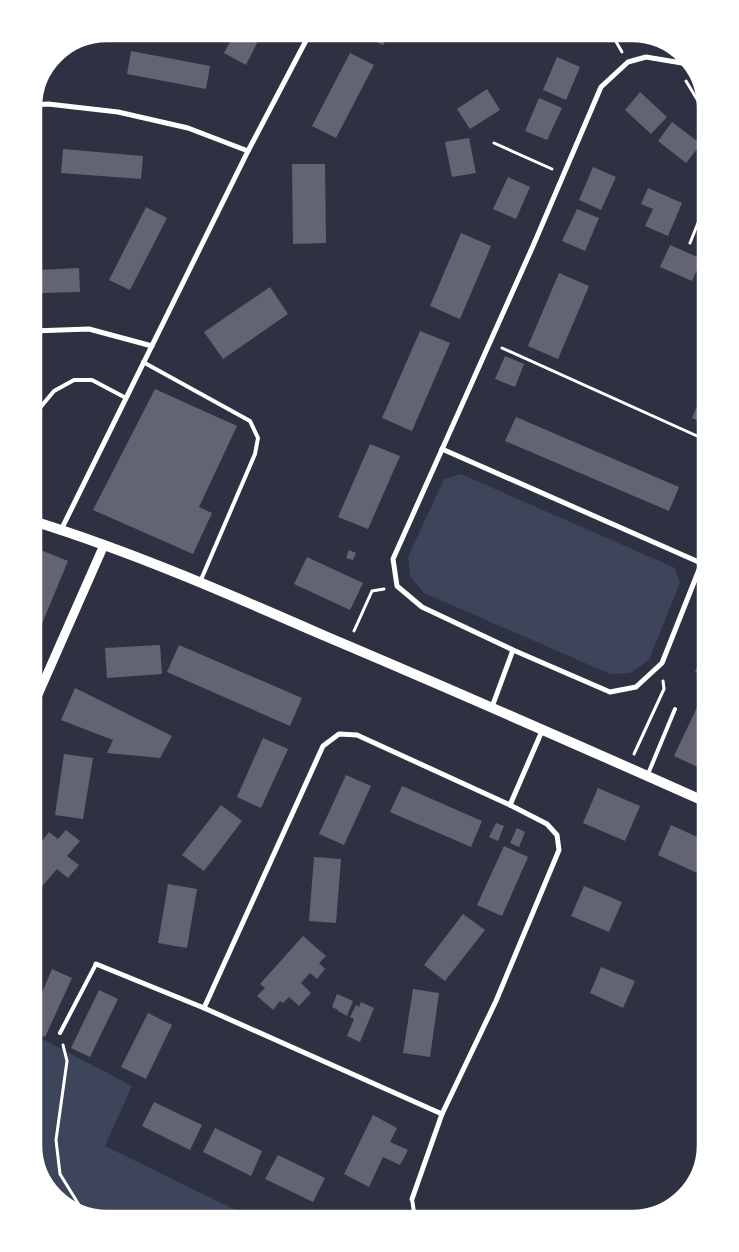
<svg xmlns="http://www.w3.org/2000/svg" width="739" height="1252" font-family="'Times New Roman',serif">
  <style>
    .green { fill: #3c4559 }
    .building { fill: #626471 }
    .lines { fill: none; stroke-linecap: round; stroke-linejoin: round }
    .path { stroke: #fff; stroke-width: 3 }
    .service { stroke: #fff; stroke-width: 4 }
    .minor { stroke: #fff; stroke-width: 5 }
    .tertiary { stroke: #fff; stroke-width: 9 }
    .secondary { stroke: #fff; stroke-width: 10 }
    .rim { fill: none; stroke: #fff; stroke-width: 2.5 }
  </style>
  <rect width="100%" height="100%" fill="#2d3142"/>
  <g class="green">
    <path d="M461,474L675,568L680,583L649,660L630,673L610,674L424,593L410,576L408,557L444,479Z"/>
    <path d="M33,1034L132,1086L105,1146L254,1219H102L66,1207L40,1178L33,1145Z"/>
  </g>
  <g class="building">
    <path d="M226,33H262L246,65L224,53L233,36Z"/>
    <path d="M358,33H389L383,45Z"/>
    <path d="M560,33H580L565,42Z"/>
    <path d="M131,51L210,66L206,89L127,74Z"/>
    <path d="M350,53L374,65L336,138L312,126Z"/>
    <path d="M557,57L580,67L566,100L543,90Z"/>
    <path d="M487,89L500,110L470,129L457,109Z"/>
    <path d="M640,92L667,117L651,134L625,110Z"/>
    <path d="M539,98L562,108L547,140L525,131Z"/>
    <path d="M672,122L701,144L686,163L658,141Z"/>
    <path d="M469,138L476,173L452,177L445,142Z"/>
    <path d="M63,149L143,156L141,179L61,173Z"/>
    <path d="M292,164H325L326,243L293,244Z"/>
    <path d="M33,166L36,178L33,179Z"/>
    <path d="M593,167L616,177L601,210L579,200Z"/>
    <path d="M508,177L530,187L516,219L493,209Z"/>
    <path d="M648,188L682,203L668,236L645,226L653,209L641,204Z"/>
    <path d="M146,207L167,218L130,290L109,280Z"/>
    <path d="M577,209L599,218L585,251L562,241Z"/>
    <path d="M461,233L491,246L460,319L430,306Z"/>
    <path d="M670,245L702,259L692,281L660,267Z"/>
    <path d="M79,268L80,292L40,293L39,270Z"/>
    <path d="M559,273L589,286L558,359L528,346Z"/>
    <path d="M270,287L288,314L223,359L204,332Z"/>
    <path d="M420,331L450,343L412,431L382,418Z"/>
    <path d="M505,356L524,364L515,387L495,379Z"/>
    <path d="M706,385V424L692,418Z"/>
    <path d="M155,389L237,426L199,507L212,513L193,554L93,510Z"/>
    <path d="M516,417L679,487L669,511L505,441Z"/>
    <path d="M370,444L400,456L368,529L338,517Z"/>
    <path d="M33,547L68,561L36,638L33,636Z"/>
    <path d="M349,550L356,553L353,560L346,558Z"/>
    <path d="M307,557L363,583L350,610L294,584Z"/>
    <path d="M160,645L162,674L107,678L105,648Z"/>
    <path d="M179,645L302,698L290,726L167,672Z"/>
    <path d="M706,646V677L695,672Z"/>
    <path d="M75,688L172,736L160,758L107,753L113,740L61,720Z"/>
    <path d="M700,701L706,704V771L674,756Z"/>
    <path d="M263,738L288,749L261,808L237,797Z"/>
    <path d="M64,754L93,758L83,819L55,815Z"/>
    <path d="M346,775L371,786L344,845L319,834Z"/>
    <path d="M402,786L482,821L471,847L390,812Z"/>
    <path d="M598,788L640,806L625,841L583,823Z"/>
    <path d="M221,805L242,821L204,871L182,855Z"/>
    <path d="M496,823L504,826L498,841L489,837Z"/>
    <path d="M671,825L706,841V877L658,855Z"/>
    <path d="M517,828L525,832L519,847L510,843Z"/>
    <path d="M66,830L80,841L67,856L79,865L68,878L57,869L33,897V852L49,832L58,839Z"/>
    <path d="M504,846L528,857L502,916L477,905Z"/>
    <path d="M314,857L341,859L336,923L309,921Z"/>
    <path d="M168,884L197,889L187,948L158,943Z"/>
    <path d="M584,886L622,902L609,932L571,916Z"/>
    <path d="M463,914L485,930L445,981L424,965Z"/>
    <path d="M303,936L326,956L319,963L325,969L317,979L310,973L301,983L311,993L299,1006L289,997L283,1003L280,1001L273,1010L257,996L265,988L260,984Z"/>
    <path d="M601,967L635,981L623,1008L590,993Z"/>
    <path d="M52,969L72,978L45,1037L33,1031V1014Z"/>
    <path d="M413,989L439,993L430,1057L403,1053Z"/>
    <path d="M99,990L118,999L90,1057L71,1048Z"/>
    <path d="M337,994L353,1001L347,1016L338,1011V1010L332,1007Z"/>
    <path d="M361,1002L374,1008L360,1042L347,1036L354,1019L350,1017L356,1005L359,1007Z"/>
    <path d="M148,1013L172,1025L146,1079L121,1067Z"/>
    <path d="M154,1102L202,1125L190,1150L142,1126Z"/>
    <path d="M373,1115L397,1128L390,1142L408,1150L400,1165L383,1157L369,1187L344,1174Z"/>
    <path d="M215,1128L262,1151L251,1176L203,1152Z"/>
    <path d="M278,1155L325,1178L313,1202L265,1179Z"/>
  </g>
  <g class="lines">
    <g class="path">
      <path d="M611,33L622,52"/>
      <path d="M686,81L706,114"/>
      <path d="M494,143L552,169"/>
      <path d="M690,243L706,203"/>
      <path d="M502,348L706,440"/>
      <path d="M354,631L372,591L384,589"/>
      <path d="M634,754L664,689L663,681"/>
      <path d="M63,1045L67,1061L56,1140L60,1174L84,1213"/>
    </g>
    <g class="service">
      <path d="M143,362L250,421L258,438L255,454L200,582"/>
      <path d="M33,420L34,415L54,391L74,380H92L126,398"/>
      <path d="M648,774L675,709"/>
      <path d="M60,1033L96,964"/>
      <path d="M412,1199L415,1219"/>
    </g>
    <g class="minor">
      <path d="M693,68L682,63L646,57L628,62L601,87L533,246L393,559L397,586L422,607L513,650L610,692L636,687L662,663L706,552"/>
      <path d="M33,105L48,104L118,112L188,128L248,151"/>
      <path d="M33,331L89,329L152,346"/>
      <path d="M442,449L701,563"/>
      <path d="M61,530L248,151L310,33"/>
      <path d="M492,707L513,650"/>
      <path d="M510,805L542,731"/>
      <path d="M96,964L204,1008L442,1114"/>
      <path d="M204,1008L323,746L339,734L357,735L510,805L547,824L557,835L559,850L496,1001L442,1114L412,1199"/>
    </g>
    <path class="tertiary" d="M33,706L104,545"/>
    <path class="secondary" d="M33,521C133,552 229,594 325,636C453,690 580,746 706,802"/>
  </g>
  <path d="M0 0H739V1252H0ZM107 41H632A66 66 0 0 1 698 107V1145A66 66 0 0 1 632 1211H107A66 66 0 0 1 41 1145V107A66 66 0 0 1 107 41Z" fill="#fff" fill-rule="evenodd"/>
  <path class="rim" d="M107 41H632A66 66 0 0 1 698 107V1145A66 66 0 0 1 632 1211H107A66 66 0 0 1 41 1145V107A66 66 0 0 1 107 41Z"/>
</svg>
